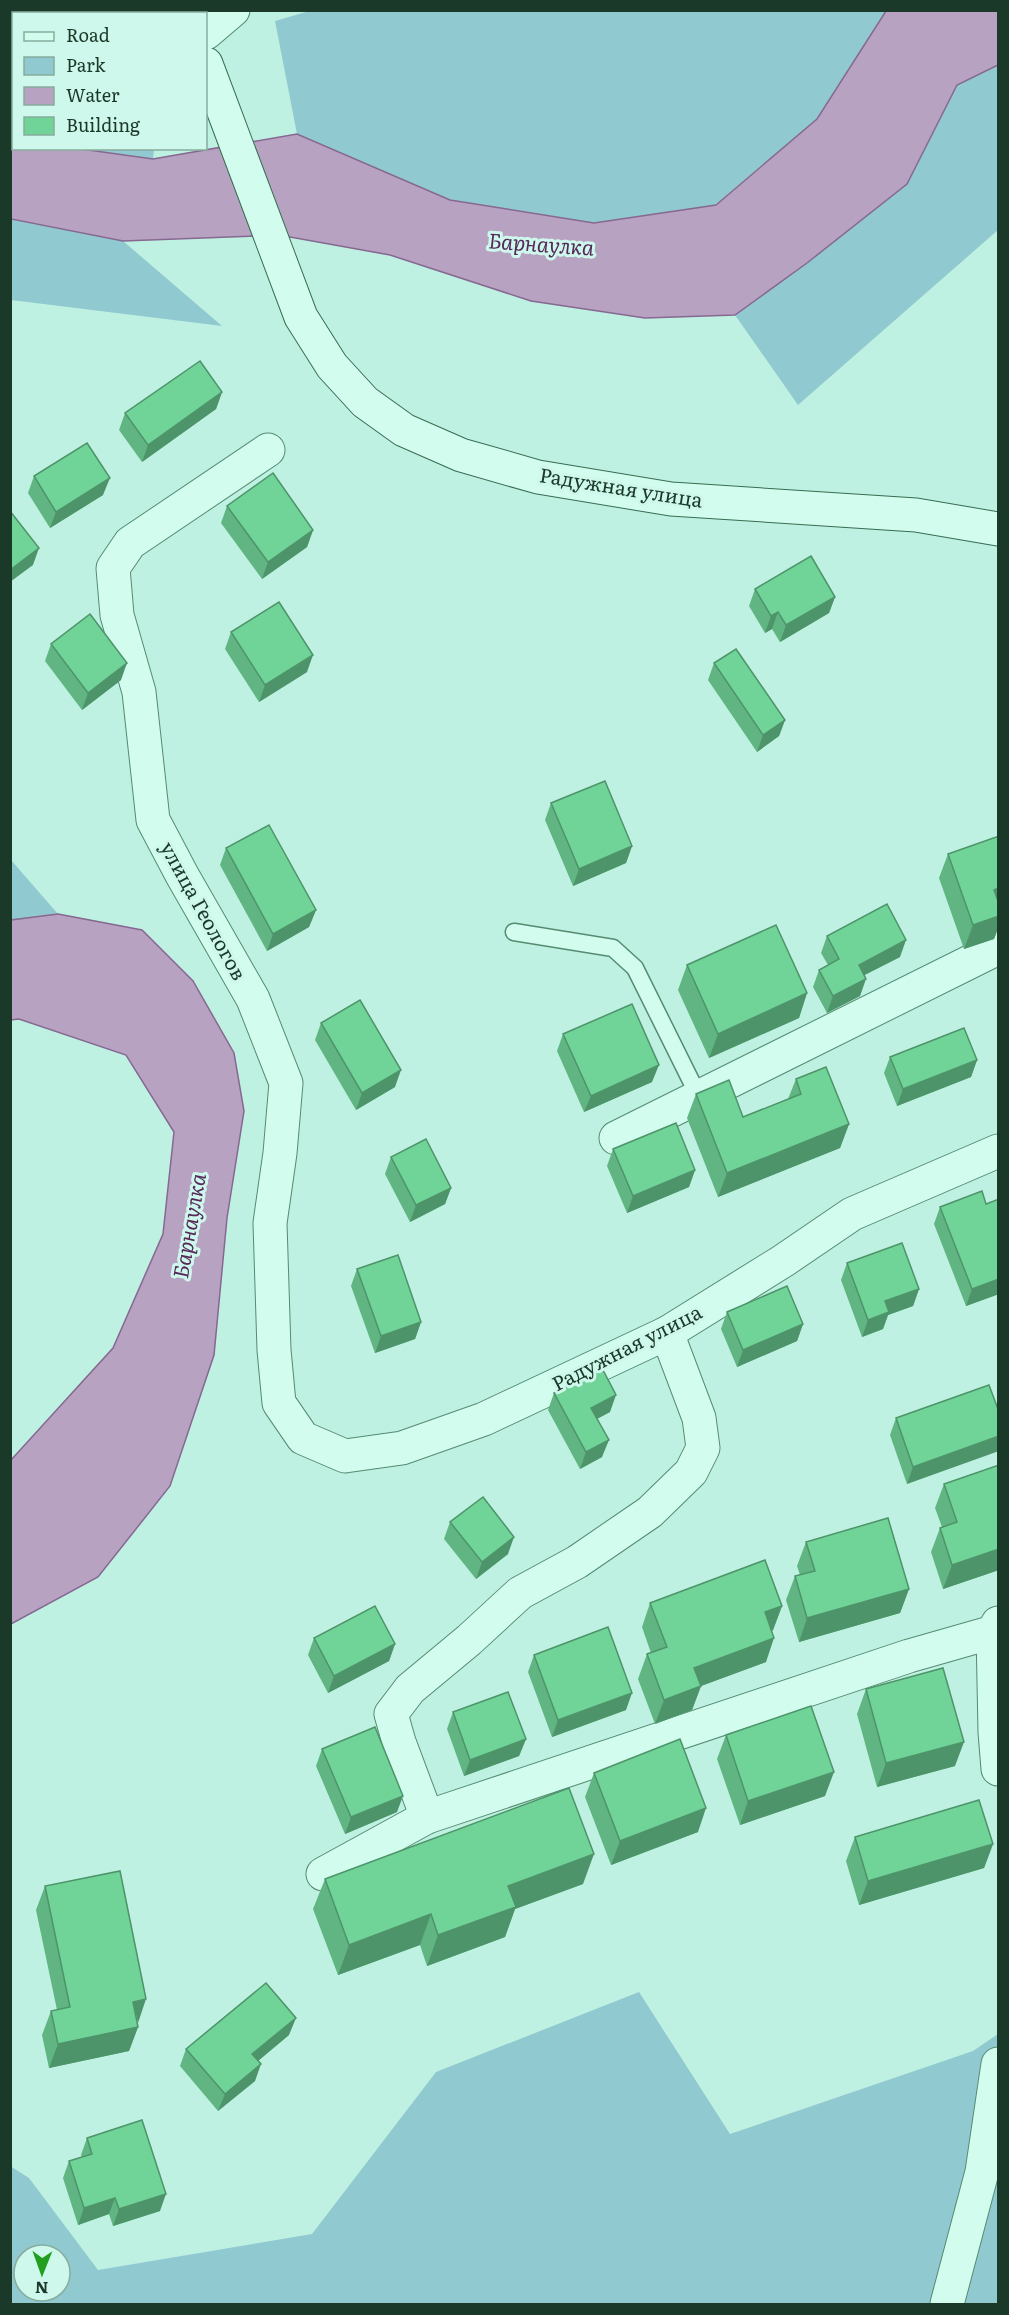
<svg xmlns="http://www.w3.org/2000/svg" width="1009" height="2315" font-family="Literata,serif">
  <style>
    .green { fill: #91c9d0; fill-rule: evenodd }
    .water { fill: #b8a2c2; stroke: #866891; stroke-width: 1.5 }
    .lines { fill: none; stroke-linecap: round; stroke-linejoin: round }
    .service-casing { stroke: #558b71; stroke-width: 19 }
    .minor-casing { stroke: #558b71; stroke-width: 35 }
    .secondary-casing { stroke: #386d52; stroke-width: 35 }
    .service { stroke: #d1fcee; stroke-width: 16 }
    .minor { stroke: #d1fcee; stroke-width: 33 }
    .secondary { stroke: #d1fcee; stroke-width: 33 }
    .wall { fill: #60b583 }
    .shaded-wall { fill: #4e946a }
    .building { fill: #70d398; stroke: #4e946a; stroke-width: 1.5 }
    .labels { text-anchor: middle; stroke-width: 6; stroke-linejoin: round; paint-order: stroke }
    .street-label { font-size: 20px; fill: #1b3929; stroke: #cef8eb }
    .water-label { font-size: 21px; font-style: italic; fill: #56295a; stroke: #cef8eb }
  </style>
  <rect width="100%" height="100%" fill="#bef1e1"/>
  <g class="green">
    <path d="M13,10L19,13L14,14L13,139L11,138L10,11Z"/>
    <path d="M313,10L886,11L817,119L715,205L594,223L450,200L297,134L275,21Z"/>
    <path d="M998,65V230L798,405L735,315L807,263L907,184L957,85Z"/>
    <path d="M81,149H154L153,159Z"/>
    <path d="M11,219L123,241L222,326L11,300Z"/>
    <path d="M11,860L58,914L11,920Z"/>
    <path d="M639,1992L730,2134L973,2051L998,2034V2304H11L10,2166L29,2178L98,2270L312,2234L436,2072ZM24,2255H60V2291H24Z"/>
  </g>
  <g class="water">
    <path d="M886,11H998V65L957,85L907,184L807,263L735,315L645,318L531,301L390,255L279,235L123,241L11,219L10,138L13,139L14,148L81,149L153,159L297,134L450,200L594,223L716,205L817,119Z"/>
    <path d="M58,914L142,930L193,981L234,1053L244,1111L227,1218L214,1355L170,1486L98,1577L11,1624V1460L113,1348L163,1234L174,1132L126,1055L19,1019L11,1020V920Z"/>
  </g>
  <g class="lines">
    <defs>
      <path id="service" d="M514,932L613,948L635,968L699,1097"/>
      <g id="minor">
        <path d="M87,10L93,14"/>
        <path d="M206,33L233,10"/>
        <path d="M268,450L130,543L113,568L117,615L139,692L153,820L182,875L253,999L286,1083L280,1153L270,1223L274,1350L279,1403L303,1438L345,1456L402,1448L484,1419L667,1333L783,1261L852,1214L998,1151"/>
        <path d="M616,1138L998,948"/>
        <path d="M993,1632L995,1732L998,1769"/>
        <path d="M427,1817L399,1742L391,1714L410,1689L469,1640L520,1593L577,1562L650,1512L691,1472L703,1448L699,1418L667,1333"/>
        <path d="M323,1874L427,1817L909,1656L993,1632L998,1623"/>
        <path d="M947,2304L982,2172L998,2064"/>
      </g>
      <g id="secondary">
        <path d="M185,10L186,14"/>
        <path d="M206,64L301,317L332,366L365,402L404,430L461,455L538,477L671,499L916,515L998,529"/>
      </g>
    </defs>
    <use href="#service" class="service-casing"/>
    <use href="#minor" class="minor-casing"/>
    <use href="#secondary" class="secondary-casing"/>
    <use href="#service" class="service"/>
    <use href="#minor" class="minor"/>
    <use href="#secondary" class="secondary"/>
  </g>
  <g class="wall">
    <path d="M222,392L216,409L142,462L119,430L125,413Z"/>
    <path d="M34,476L103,495L50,528L28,493Z"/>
    <path d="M227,506L313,530L307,547L262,579L221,523Z"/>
    <path d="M755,589L835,597L829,613L780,642L772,629L765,633L749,606Z"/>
    <path d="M231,632L307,672L259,702L225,649Z"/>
    <path d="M51,644L121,680L82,710L45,661Z"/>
    <path d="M714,663L785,720L779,736L757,752L708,680Z"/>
    <path d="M551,803L632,846L626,863L573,886L545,820Z"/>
    <path d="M999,836V926L994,939L964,949L939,878L948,854Z"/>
    <path d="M226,848L316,910L309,927L267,951L220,865Z"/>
    <path d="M827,936L900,957L864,975L860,996L827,1013L813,987L819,970L828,965L821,953Z"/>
    <path d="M687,965L807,993L799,1018L709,1058L678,990Z"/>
    <path d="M321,1023L395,1087L356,1110L315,1040Z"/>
    <path d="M563,1034L652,1082L584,1112L557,1051Z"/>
    <path d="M890,1057L977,1060L971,1077L897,1106L884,1073Z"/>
    <path d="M796,1079L849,1124L840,1148L718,1197L687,1118L696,1094L743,1117L788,1099Z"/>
    <path d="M613,1149L695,1170L689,1187L627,1213L607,1166Z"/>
    <path d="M391,1157L451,1188L445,1204L410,1222L385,1174Z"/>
    <path d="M999,1199V1294L966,1306L934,1224L940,1207L986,1204Z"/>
    <path d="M847,1263L919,1289L913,1306L888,1315L883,1329L862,1337L841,1280Z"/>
    <path d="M357,1269L421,1322L415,1339L375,1353L351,1286Z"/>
    <path d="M727,1312L803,1324L797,1341L737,1367L721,1329Z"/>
    <path d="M554,1393L610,1412L597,1419L602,1457L580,1469L548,1410Z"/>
    <path d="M999,1412L907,1484L890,1435L896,1418Z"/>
    <path d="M999,1465V1570L943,1589L931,1552L940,1528L942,1527L935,1508L944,1484Z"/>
    <path d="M450,1522L508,1554L476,1579L444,1539Z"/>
    <path d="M806,1542L909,1589L900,1613L799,1642L786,1600L795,1576L800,1575L797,1566Z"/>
    <path d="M650,1603L782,1606L773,1630L772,1631L766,1662L701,1686L692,1710L655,1724L638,1679L647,1654L651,1653L642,1627Z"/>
    <path d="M314,1638L395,1644L389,1661L328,1693L308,1655Z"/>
    <path d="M534,1655L626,1710L552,1737L528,1672Z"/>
    <path d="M866,1689L955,1766L877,1787L857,1714Z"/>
    <path d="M453,1712L526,1739L519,1756L464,1776L447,1729Z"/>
    <path d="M726,1735L825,1796L740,1825L717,1759Z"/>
    <path d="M322,1749L397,1812L345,1834L316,1766Z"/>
    <path d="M594,1773L698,1832L611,1865L585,1797Z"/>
    <path d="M855,1837L993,1844L984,1868L859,1905L846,1861Z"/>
    <path d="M325,1879L583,1884L515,1909L505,1937L427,1966L420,1945L338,1975L313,1909Z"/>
    <path d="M45,1886L138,2027L129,2051L49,2068L42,2035L51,2011L57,2010L36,1910Z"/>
    <path d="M289,2035L258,2061L255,2081L218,2111L180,2066L186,2049Z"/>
    <path d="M87,2138L160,2211L113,2226L109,2214L78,2225L63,2178L69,2161L82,2157L81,2155Z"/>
  </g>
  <g class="shaded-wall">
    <path d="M222,392L216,409L142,462L148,445Z"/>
    <path d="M110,478L103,495L50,528L56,512Z"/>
    <path d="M313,530L307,547L262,579L268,562Z"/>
    <path d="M39,548L33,565L10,582V570Z"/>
    <path d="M835,597L829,613L780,642L786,625Z"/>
    <path d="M778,612L772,629L765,633L771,616Z"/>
    <path d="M313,655L307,672L259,702L265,685Z"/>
    <path d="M127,663L121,680L82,710L88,693Z"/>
    <path d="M785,720L779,736L757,752L763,735Z"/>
    <path d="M632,846L626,863L573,886L579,869Z"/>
    <path d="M999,888V909L994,890Z"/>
    <path d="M316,910L309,927L267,951L273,934Z"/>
    <path d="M999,916V926L994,939L964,949L973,925Z"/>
    <path d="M906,940L900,957L853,981L859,965Z"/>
    <path d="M866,979L860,996L827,1013L833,996Z"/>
    <path d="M807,993L799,1018L709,1058L718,1034Z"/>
    <path d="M977,1060L971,1077L897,1106L903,1089Z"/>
    <path d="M659,1065L652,1082L584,1112L591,1096Z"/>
    <path d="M401,1070L395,1087L356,1110L362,1093Z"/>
    <path d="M849,1124L840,1148L718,1197L727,1173Z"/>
    <path d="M695,1170L689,1187L627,1213L633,1196Z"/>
    <path d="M451,1188L445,1204L410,1222L416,1205Z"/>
    <path d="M999,1279V1294L966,1306L972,1289Z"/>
    <path d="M919,1289L913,1306L888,1315L883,1329L862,1337L868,1320L885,1301Z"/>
    <path d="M421,1322L415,1339L375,1353L381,1336Z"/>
    <path d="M803,1324L797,1341L737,1367L743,1350Z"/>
    <path d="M616,1395L610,1412L585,1425L591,1408Z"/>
    <path d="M999,1436V1451L907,1484L913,1467Z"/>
    <path d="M609,1440L602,1457L580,1469L586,1452Z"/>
    <path d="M514,1537L508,1554L476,1579L482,1562Z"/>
    <path d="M999,1549V1570L943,1589L952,1565Z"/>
    <path d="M909,1589L900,1613L799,1642L807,1618Z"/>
    <path d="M782,1606L773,1630L756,1636L765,1612Z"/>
    <path d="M774,1638L766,1662L701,1686L692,1710L655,1724L664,1700L694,1668Z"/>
    <path d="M395,1644L389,1661L328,1693L334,1676Z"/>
    <path d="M632,1693L626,1710L552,1737L558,1720Z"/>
    <path d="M526,1739L519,1756L464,1776L470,1760Z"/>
    <path d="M964,1742L955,1766L877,1787L886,1763Z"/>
    <path d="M834,1772L825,1796L740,1825L748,1801Z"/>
    <path d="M403,1796L397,1812L345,1834L351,1817Z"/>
    <path d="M706,1808L698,1832L611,1865L620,1841Z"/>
    <path d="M993,1844L984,1868L859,1905L868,1881Z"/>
    <path d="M594,1854L583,1884L515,1909L505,1937L427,1966L438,1935L508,1886Z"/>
    <path d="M431,1914L420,1945L338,1975L349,1945Z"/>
    <path d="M146,1999L138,2023L133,2002Z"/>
    <path d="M296,2018L289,2035L246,2071L252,2054Z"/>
    <path d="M138,2027L129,2051L49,2068L58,2044Z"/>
    <path d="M261,2064L255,2081L218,2111L225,2094Z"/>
    <path d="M166,2194L160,2211L113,2226L119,2209Z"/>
    <path d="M115,2198L109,2214L78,2225L84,2208Z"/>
  </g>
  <g class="building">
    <path d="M200,361L222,392L148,445L125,413Z"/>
    <path d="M87,443L110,478L56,512L34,476Z"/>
    <path d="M273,473L313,530L268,562L227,506Z"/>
    <path d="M10,511L39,548L10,570Z"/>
    <path d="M811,556L835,597L786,625L778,612L771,616L755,589Z"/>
    <path d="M279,602L313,655L265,685L231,632Z"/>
    <path d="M90,614L127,663L88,693L51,644Z"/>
    <path d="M736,649L785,720L763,735L714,663Z"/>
    <path d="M605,781L632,846L579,869L551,803Z"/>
    <path d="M269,825L316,910L273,934L226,848Z"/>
    <path d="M999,836V888L994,890L999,904V916L973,925L948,854Z"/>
    <path d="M887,904L906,940L859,965L866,979L833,996L819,970L839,959L827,936Z"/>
    <path d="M776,925L807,993L718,1034L687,965Z"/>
    <path d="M360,1000L401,1070L362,1093L321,1023Z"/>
    <path d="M632,1004L659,1065L591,1096L563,1034Z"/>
    <path d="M964,1028L977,1060L903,1089L890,1057Z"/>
    <path d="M826,1067L849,1124L727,1173L696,1094L729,1080L743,1117L801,1094L796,1079Z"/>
    <path d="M676,1123L695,1170L633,1196L613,1149Z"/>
    <path d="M426,1139L451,1188L416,1205L391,1157Z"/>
    <path d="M982,1191L986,1204L999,1199V1279L972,1289L940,1207Z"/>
    <path d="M902,1243L919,1289L885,1301L889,1312L868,1320L847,1263Z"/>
    <path d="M398,1255L421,1322L381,1336L357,1269Z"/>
    <path d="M787,1286L803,1324L743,1350L727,1312Z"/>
    <path d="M602,1368L616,1395L591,1408L609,1440L586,1452L554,1393Z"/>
    <path d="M989,1385L999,1412V1436L913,1467L896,1418Z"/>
    <path d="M999,1465V1549L952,1565L940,1528L957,1522L944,1484Z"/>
    <path d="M483,1497L514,1537L482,1562L450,1522Z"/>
    <path d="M888,1518L909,1589L807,1618L795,1576L815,1571L806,1542Z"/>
    <path d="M765,1560L782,1606L765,1612L774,1638L694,1668L701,1686L664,1700L647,1654L667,1647L650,1603Z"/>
    <path d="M375,1606L395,1644L334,1676L314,1638Z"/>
    <path d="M608,1627L632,1693L558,1720L534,1655Z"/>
    <path d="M943,1668L964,1742L886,1763L866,1689Z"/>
    <path d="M508,1692L526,1739L470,1760L453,1712Z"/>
    <path d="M811,1706L834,1772L748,1801L726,1735Z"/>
    <path d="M375,1727L403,1796L351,1817L322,1749Z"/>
    <path d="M680,1739L706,1808L620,1841L594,1773Z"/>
    <path d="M569,1788L594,1854L508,1886L516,1907L438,1935L431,1914L349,1945L325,1879Z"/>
    <path d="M979,1800L993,1844L868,1881L855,1837Z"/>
    <path d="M120,1871L146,1999L133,2002L138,2027L58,2044L51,2011L70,2007L45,1886Z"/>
    <path d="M266,1983L296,2018L252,2054L261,2064L225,2094L186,2049Z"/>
    <path d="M142,2120L166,2194L119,2209L115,2198L84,2208L69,2161L92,2154L87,2138Z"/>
  </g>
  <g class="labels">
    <g class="street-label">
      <text transform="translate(621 488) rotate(9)" y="7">Радужная улица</text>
      <text transform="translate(203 911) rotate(61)" y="7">улица Геологов</text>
      <text transform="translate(627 1348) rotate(-27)" y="7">Радужная улица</text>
    </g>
    <g class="water-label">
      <text transform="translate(541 245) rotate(4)" y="7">Барнаулка</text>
      <text transform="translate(190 1226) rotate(-80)" y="7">Барнаулка</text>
    </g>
  </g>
  <rect width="1009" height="2315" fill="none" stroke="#1b3929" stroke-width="24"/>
  <rect x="12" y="12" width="195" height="138" fill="#cef8eb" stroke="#86ac9d" stroke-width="1.5"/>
  <rect x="24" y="32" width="30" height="9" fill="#d1fcee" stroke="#86ac9d" stroke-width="1.5"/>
  <text x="66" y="42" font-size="18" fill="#1b3929">Road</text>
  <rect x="24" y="57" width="30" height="18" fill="#91c9d0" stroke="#86ac9d" stroke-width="1.5"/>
  <text x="66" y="72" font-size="18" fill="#1b3929">Park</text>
  <rect x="24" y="87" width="30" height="18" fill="#b8a2c2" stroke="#86ac9d" stroke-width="1.5"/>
  <text x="66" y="102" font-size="18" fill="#1b3929">Water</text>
  <rect x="24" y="117" width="30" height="18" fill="#70d398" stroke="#86ac9d" stroke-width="1.5"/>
  <text x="66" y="132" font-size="18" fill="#1b3929">Building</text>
  <g transform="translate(42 2273) rotate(181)"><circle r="28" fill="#cef8eb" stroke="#86ac9d" stroke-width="1.5"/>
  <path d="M0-4.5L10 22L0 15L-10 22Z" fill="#229f20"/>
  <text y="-9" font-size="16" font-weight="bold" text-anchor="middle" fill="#1b3929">N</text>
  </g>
</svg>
